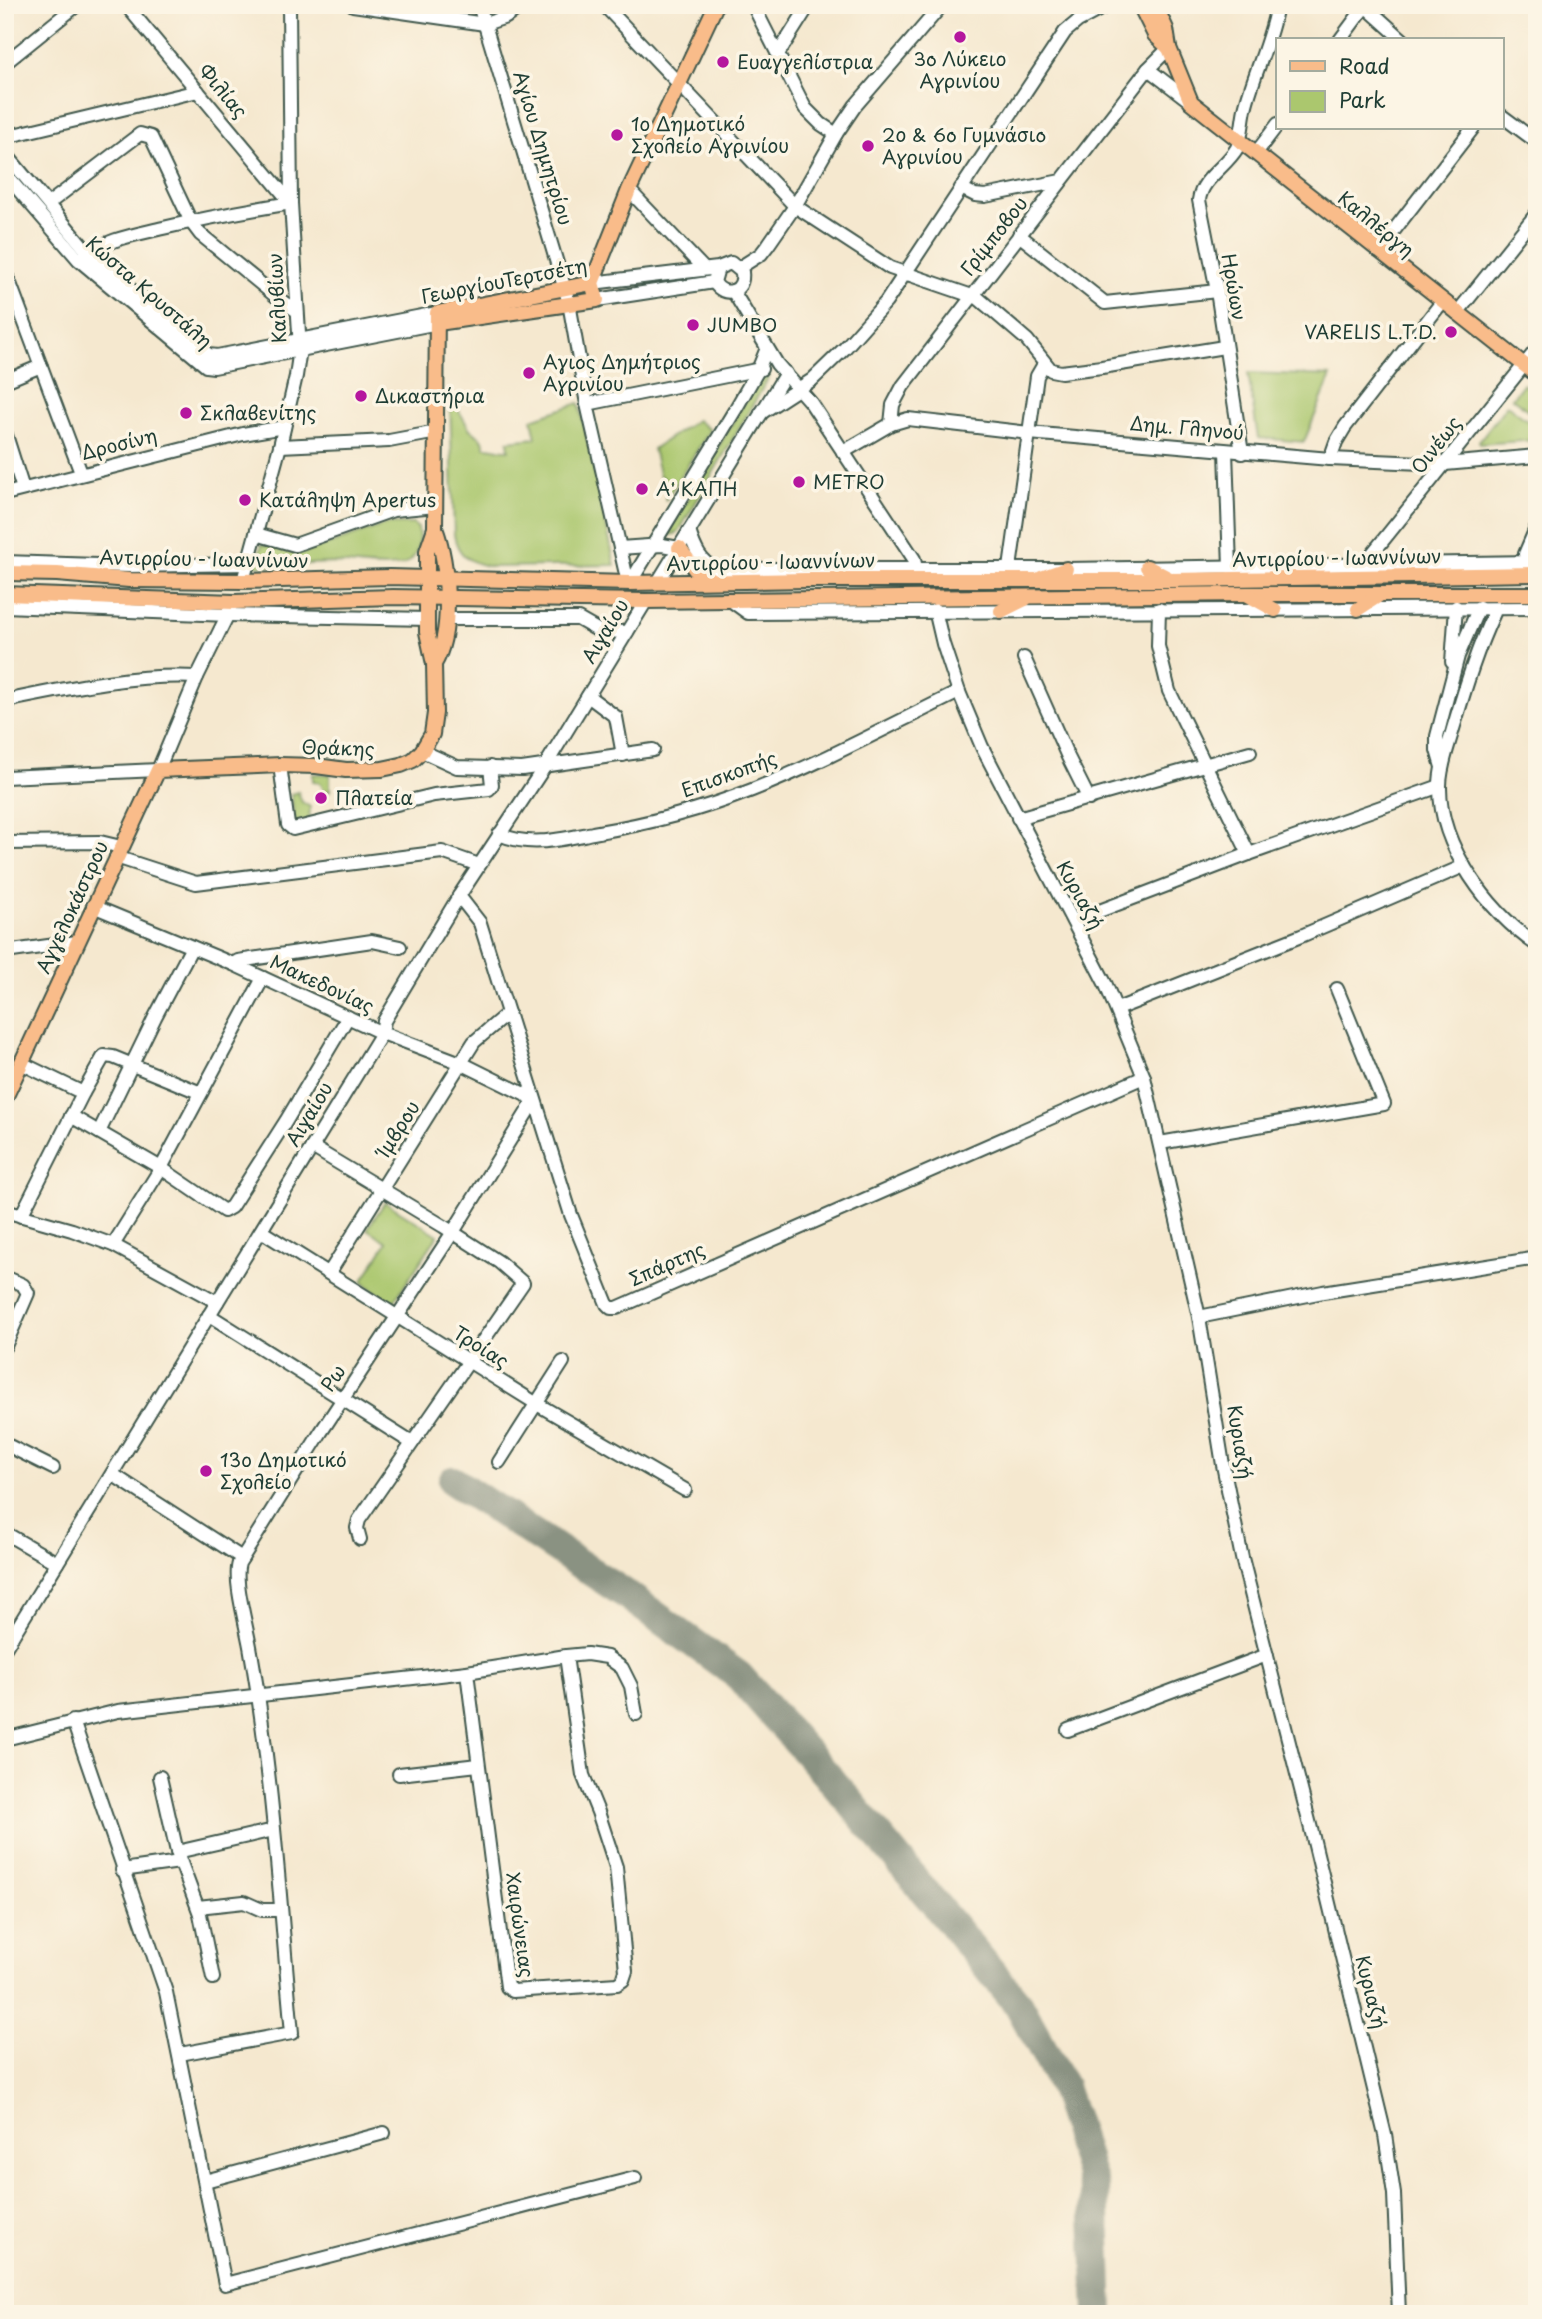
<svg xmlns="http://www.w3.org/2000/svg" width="1542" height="2319" font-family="'Playpen Sans',sans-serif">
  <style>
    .green { fill: #abc76e; stroke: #658251; stroke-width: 2 }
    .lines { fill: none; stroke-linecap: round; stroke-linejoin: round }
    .taxiway { stroke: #8a9282; stroke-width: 30 }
    .minor-casing { stroke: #3f574b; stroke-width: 16 }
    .major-casing { stroke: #3f574b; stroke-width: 18 }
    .minor { stroke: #fff; stroke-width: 12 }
    .major { stroke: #f9bc8a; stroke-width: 14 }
    .poi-dot { fill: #b5179e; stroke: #fcf5e5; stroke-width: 2.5 }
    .labels { text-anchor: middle; stroke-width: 7; stroke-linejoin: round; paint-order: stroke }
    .poi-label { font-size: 19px; fill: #1f3d34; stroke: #fcf5e5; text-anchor: start }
    .street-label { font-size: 19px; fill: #1f3d34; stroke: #fcf5e5 }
  </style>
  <rect width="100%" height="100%" fill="#fcf5e5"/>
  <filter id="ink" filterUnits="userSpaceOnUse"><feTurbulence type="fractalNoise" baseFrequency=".0143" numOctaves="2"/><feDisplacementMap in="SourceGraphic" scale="14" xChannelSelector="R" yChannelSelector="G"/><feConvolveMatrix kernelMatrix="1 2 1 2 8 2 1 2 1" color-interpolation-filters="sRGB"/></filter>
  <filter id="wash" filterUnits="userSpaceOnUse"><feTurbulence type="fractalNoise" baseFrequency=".00686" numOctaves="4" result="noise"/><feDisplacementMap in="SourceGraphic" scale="28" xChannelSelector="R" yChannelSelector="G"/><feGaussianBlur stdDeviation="1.57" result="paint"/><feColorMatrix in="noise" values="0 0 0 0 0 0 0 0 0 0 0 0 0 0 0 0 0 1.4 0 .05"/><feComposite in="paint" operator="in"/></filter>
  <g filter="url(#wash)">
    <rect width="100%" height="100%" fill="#f5e8cf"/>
    <g class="green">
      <path d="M1248,373L1331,376L1304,442L1258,438Z"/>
      <path d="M759,377H769L678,533L667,536Z"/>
      <path d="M1523,384L1537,395V417L1512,398Z"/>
      <path d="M450,396L469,428L483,440L485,447C494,446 500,451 509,450L508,441L536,438L532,419L579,403L615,565L492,567C471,563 458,557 454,535Z"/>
      <path d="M1507,405L1537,428V440L1481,444L1479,441Z"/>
      <path d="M697,420L710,430L665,501L668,484L663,477H660L653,449Z"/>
      <path d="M387,524H413L418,528C420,540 419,556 407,563C392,572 351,563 331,563C306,564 280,566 255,566L262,544L291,552L304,553Z"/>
      <path d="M313,774H330V791H325L320,783L313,781Z"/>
      <path d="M298,792L302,802L310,807L309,823L295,825L291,794Z"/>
      <path d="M385,1202L438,1235L393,1303L362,1282L387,1242L367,1229Z"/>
    </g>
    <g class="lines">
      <path class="taxiway" d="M453,1481L627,1595L739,1676L846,1797L1019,2005L1063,2086L1094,2188L1099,2314"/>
    </g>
  </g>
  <g filter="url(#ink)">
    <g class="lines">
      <defs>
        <g id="minor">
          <path d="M353,5L485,24L506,17L522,5"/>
          <path d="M479,5L569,303L587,404L628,583"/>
          <path d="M604,5L795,206L890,268L978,298L1027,340L1051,370L1061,372L1102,367L1224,347"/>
          <path d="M753,5L805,108L821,124L836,134"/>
          <path d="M1364,5L1403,40"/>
          <path d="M1340,40L1366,5"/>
          <path d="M778,54L809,5"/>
          <path d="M5,63L77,5"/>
          <path d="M1148,69L1191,102"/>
          <path d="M1502,116L1537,142"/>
          <path d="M5,137L198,91"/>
          <path d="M5,153L91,256L209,355L217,356L437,313"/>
          <path d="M1256,153L1278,124"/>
          <path d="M5,174L79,260L206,366L214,367L438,323"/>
          <path d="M961,188L975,195L985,196L1061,181"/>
          <path d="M629,190L704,269"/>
          <path d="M48,204L140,134L151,137L191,222L200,234L283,302L297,311"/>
          <path d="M1019,235L1105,303L1217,291"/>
          <path d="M1378,251L1473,128"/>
          <path d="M82,258C106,239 134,235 163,228C205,218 248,210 291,203L126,5"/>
          <path d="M739,268L761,254L768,245L795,206L836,134L855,106L942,5"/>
          <path d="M5,270L81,473"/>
          <path d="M592,283L718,268L731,263L742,272C745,292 724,299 714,282L718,268"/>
          <path d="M733,291L777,364L811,403L914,559L916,569"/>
          <path d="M597,300L714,282"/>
          <path d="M1457,313L1537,213"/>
          <path d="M5,381L41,366"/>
          <path d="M587,404L761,369"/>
          <path d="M761,413L812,380L845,348L886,302L1065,32L1078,21L1108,5"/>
          <path d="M891,424L893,405L903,386L1148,69L1169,48"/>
          <path d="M5,432L23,489"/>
          <path d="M280,446L389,441L437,432"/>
          <path d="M1226,451L1230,567"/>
          <path d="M843,452L891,424L908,419L1029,433L1330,459L1445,464L1537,456"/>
          <path d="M1242,453L1217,291L1199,200C1202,178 1226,167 1237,148C1243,135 1242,119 1246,105C1255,71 1271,40 1277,5"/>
          <path d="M1330,459L1336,442L1345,427L1442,302"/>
          <path d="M5,494L243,434L284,427"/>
          <path d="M689,531C694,547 701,565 718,569H1066L1537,562"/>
          <path d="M256,534L295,545L393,510L436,506"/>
          <path d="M620,548L662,545L679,548"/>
          <path d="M1525,554L1537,526"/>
          <path d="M5,562L129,566L249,564"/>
          <path d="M1364,564L1537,349"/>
          <path d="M1010,568L1037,376L1044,364"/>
          <path d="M243,581L280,446L296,376L300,349L291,203L289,5"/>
          <path d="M658,582L786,373"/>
          <path d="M630,583L735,410L758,370L767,348"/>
          <path d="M730,600L748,613L1537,608"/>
          <path d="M5,606L228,615L428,619"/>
          <path d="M1159,609L1158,646L1169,691L1249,854"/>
          <path d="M935,610L943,644L959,692L982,747L1106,985L1144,1077L1199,1317L1223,1465L1242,1558L1311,1829L1385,2135L1394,2194L1399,2314"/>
          <path d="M1494,613C1476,651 1465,689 1453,729C1448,747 1440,767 1440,786C1439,847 1489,912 1537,945"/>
          <path d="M446,619H578L599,631L627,632"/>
          <path d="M1024,658L1068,757L1089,799"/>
          <path d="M1452,662L1456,607"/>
          <path d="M588,696L616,717L623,755"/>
          <path d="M5,701C69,688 131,674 197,677"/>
          <path d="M422,751L457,767L522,769L653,750"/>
          <path d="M280,765L288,825L293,829L434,795L489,789L492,785L490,767"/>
          <path d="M1442,767L1437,750V736L1458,656L1479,607"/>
          <path d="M5,777L158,770L197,677L230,610"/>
          <path d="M1018,818L1250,752"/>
          <path d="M499,834C530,848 562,839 593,833C647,824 701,810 752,790C823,762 891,725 959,692"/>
          <path d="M5,843L100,842L121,847"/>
          <path d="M116,857L196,883L442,852L479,865"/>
          <path d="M459,896L480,923L571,1215L607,1304L611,1308H617L1144,1077"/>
          <path d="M93,906L233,964L382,1033L461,1063L534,1099"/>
          <path d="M1073,921L1249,854L1440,786"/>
          <path d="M5,952L77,942"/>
          <path d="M233,964L238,961L372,941L400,947"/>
          <path d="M1117,1009L1301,936L1464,866"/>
          <path d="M21,1063L83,1093"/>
          <path d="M71,1116L161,1168L224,1211L231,1207L286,1121L348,1017"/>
          <path d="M99,1132L155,1017L192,947"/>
          <path d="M1160,1143L1384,1104L1337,989"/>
          <path d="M312,1147L443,1226L499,1262L523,1283L359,1520L357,1528L360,1539"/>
          <path d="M5,1211L72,1230L113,1245L217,1302"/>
          <path d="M21,1216L83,1093L104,1056L113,1057L201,1093"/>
          <path d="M261,1231L537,1404L685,1490"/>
          <path d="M113,1245L161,1168L263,978"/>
          <path d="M329,1273L474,1042L508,1013"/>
          <path d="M5,1277L23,1285L28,1293L5,1346"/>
          <path d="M209,1315L412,1443"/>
          <path d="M1199,1317L1323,1292L1537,1258"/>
          <path d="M5,1444L53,1468"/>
          <path d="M499,1462L563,1362"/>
          <path d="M112,1474L242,1558"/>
          <path d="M5,1533L57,1563"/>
          <path d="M5,1648L382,1033L384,1021L459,896L545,766L646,601"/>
          <path d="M467,1672L507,1987L513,1991L617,1984L623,1980L626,1971L616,1867L598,1812L583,1775L566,1656"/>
          <path d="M73,1721L166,1992L225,2284L635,2178"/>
          <path d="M1068,1730L1267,1655"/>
          <path d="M5,1739L118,1711L467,1672L566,1656L587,1654L607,1657L622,1668L631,1686L636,1714"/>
          <path d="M399,1774L478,1765"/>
          <path d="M160,1777L177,1852L200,1914L213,1978"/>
          <path d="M177,1852L274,1830"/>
          <path d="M122,1870L180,1862"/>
          <path d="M198,1907L244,1902L262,1910H281"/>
          <path d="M180,2054L292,2033C280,1905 273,1778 251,1652C248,1631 233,1581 239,1563L321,1432L453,1232L534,1101"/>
          <path d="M205,2181L384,2133"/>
        </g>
        <g id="major">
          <path d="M1140,5L1155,35L1169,48"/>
          <path d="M1155,5L1166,29L1169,48L1191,102L1537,375"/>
          <path d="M438,323L597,300L592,283L629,190L716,5"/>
          <path d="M679,548L697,572L712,580"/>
          <path d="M1147,567L1170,579"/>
          <path d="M5,573L57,574L129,580L243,581L389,577L630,583L807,580H1171L1537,574"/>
          <path d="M1041,578L1066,569"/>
          <path d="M5,594L234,602L393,597L646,601L1247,594H1537"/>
          <path d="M1248,595L1275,610"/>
          <path d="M1358,609L1381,594"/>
          <path d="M1001,611L1025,599"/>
          <path d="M434,664C454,632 448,562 435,528L437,313L592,283"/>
          <path d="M5,1098L158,770L280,765L316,766L346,770L382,769L401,765L413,760L422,751L432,734L435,713L434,664L427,632V551L435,528"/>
        </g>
      </defs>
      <use href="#minor" class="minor-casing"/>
      <use href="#major" class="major-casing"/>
      <use href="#minor" class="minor"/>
      <use href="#major" class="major"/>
    </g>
  </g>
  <g class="poi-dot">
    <circle cx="960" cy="37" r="7"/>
    <circle cx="723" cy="62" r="7"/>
    <circle cx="617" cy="135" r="7"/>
    <circle cx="868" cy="146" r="7"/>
    <circle cx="693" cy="325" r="7"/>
    <circle cx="1451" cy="332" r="7"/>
    <circle cx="529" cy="373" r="7"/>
    <circle cx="361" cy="396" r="7"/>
    <circle cx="186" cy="413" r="7"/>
    <circle cx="799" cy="482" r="7"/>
    <circle cx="642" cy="489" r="7"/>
    <circle cx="245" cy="500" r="7"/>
    <circle cx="321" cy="798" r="7"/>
    <circle cx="206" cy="1471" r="7"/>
  </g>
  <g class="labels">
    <g class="poi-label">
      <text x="960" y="66" text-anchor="middle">3ο Λύκειο<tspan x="960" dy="22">Αγρινίου</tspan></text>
      <text x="737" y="69">Ευαγγελίστρια</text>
      <text x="631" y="131">1ο Δημοτικό<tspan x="631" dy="22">Σχολείο Αγρινίου</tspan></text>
      <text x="882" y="142">2ο &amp; 6ο Γυμνάσιο<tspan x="882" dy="22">Αγρινίου</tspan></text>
      <text x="707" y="332">JUMBO</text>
      <text x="1437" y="339" text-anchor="end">VARELIS L.T.D.</text>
      <text x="543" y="369">Αγιος Δημήτριος<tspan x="543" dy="22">Αγρινίου</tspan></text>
      <text x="375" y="403">Δικαστήρια</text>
      <text x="200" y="420">Σκλαβενίτης</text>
      <text x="813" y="489">METRO</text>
      <text x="656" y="496">Α' ΚΑΠΗ</text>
      <text x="259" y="507">Κατάληψη Apertus</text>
      <text x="335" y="805">Πλατεία</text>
      <text x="220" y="1467">13ο Δημοτικό<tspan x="220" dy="22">Σχολείο</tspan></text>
    </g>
    <g class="street-label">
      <text transform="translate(223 91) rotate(50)" y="7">Φιλίας</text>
      <text transform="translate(543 148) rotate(73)" y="7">Αγίου Δημητρίου</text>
      <text transform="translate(1376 224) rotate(39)" y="7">Καλλέργη</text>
      <text transform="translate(994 236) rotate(-52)" y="7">Γρίμποβου</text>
      <text transform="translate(504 281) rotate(-11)" y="7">ΓεωργίουΤερτσέτη</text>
      <text transform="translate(1234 287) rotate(80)" y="7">Ηρώων</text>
      <text transform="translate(149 292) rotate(41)" y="7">Κώστα Κρυστάλη</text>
      <text transform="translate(277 298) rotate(-93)" y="7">Καλυβίων</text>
      <text transform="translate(1187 428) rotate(5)" y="7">Δημ. Γληνού</text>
      <text transform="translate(119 444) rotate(-14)" y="7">Δροσίνη</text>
      <text transform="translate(1436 445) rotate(-52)" y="7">Οινέως</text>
      <text transform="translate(1337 558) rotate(-1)" y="7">Αντιρρίου - Ιωαννίνων</text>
      <text transform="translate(204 559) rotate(1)" y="7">Αντιρρίου - Ιωαννίνων</text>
      <text transform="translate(771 562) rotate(-1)" y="7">Αντιρρίου - Ιωαννίνων</text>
      <text transform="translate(605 631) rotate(-59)" y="7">Αιγαίου</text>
      <text transform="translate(338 748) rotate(2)" y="7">Θράκης</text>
      <text transform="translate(729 774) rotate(-20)" y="7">Επισκοπής</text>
      <text transform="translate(1080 895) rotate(61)" y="7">Κυριαζή</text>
      <text transform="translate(72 907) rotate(-65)" y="7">Αγγελοκάστρου</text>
      <text transform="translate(322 984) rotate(25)" y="7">Μακεδονίας</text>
      <text transform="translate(309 1114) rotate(-59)" y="7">Αιγαίου</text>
      <text transform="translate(398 1129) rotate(-58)" y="7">Ίμβρου</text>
      <text transform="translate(667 1264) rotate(-24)" y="7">Σπάρτης</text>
      <text transform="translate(481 1347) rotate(32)" y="7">Τροίας</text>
      <text transform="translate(333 1378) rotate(-56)" y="7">Ρω</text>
      <text transform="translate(1240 1442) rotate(81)" y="7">Κυριαζή</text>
      <text transform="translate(520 1925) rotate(82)" y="7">Χαιρώνειας</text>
      <text transform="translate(1371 1992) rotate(76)" y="7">Κυριαζή</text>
    </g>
  </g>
  <rect width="1542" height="2319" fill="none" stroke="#fcf5e5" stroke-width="28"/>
  <rect x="1276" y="38" width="228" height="91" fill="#fcf5e5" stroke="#a4ab9e" stroke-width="2"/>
  <rect x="1290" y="61" width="35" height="10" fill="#f9bc8a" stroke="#a4ab9e" stroke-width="2"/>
  <text x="1339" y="74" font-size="21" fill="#1f3d34">Road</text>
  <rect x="1290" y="91" width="35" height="21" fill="#abc76e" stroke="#a4ab9e" stroke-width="2"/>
  <text x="1339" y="108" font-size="21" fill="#1f3d34">Park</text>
</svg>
